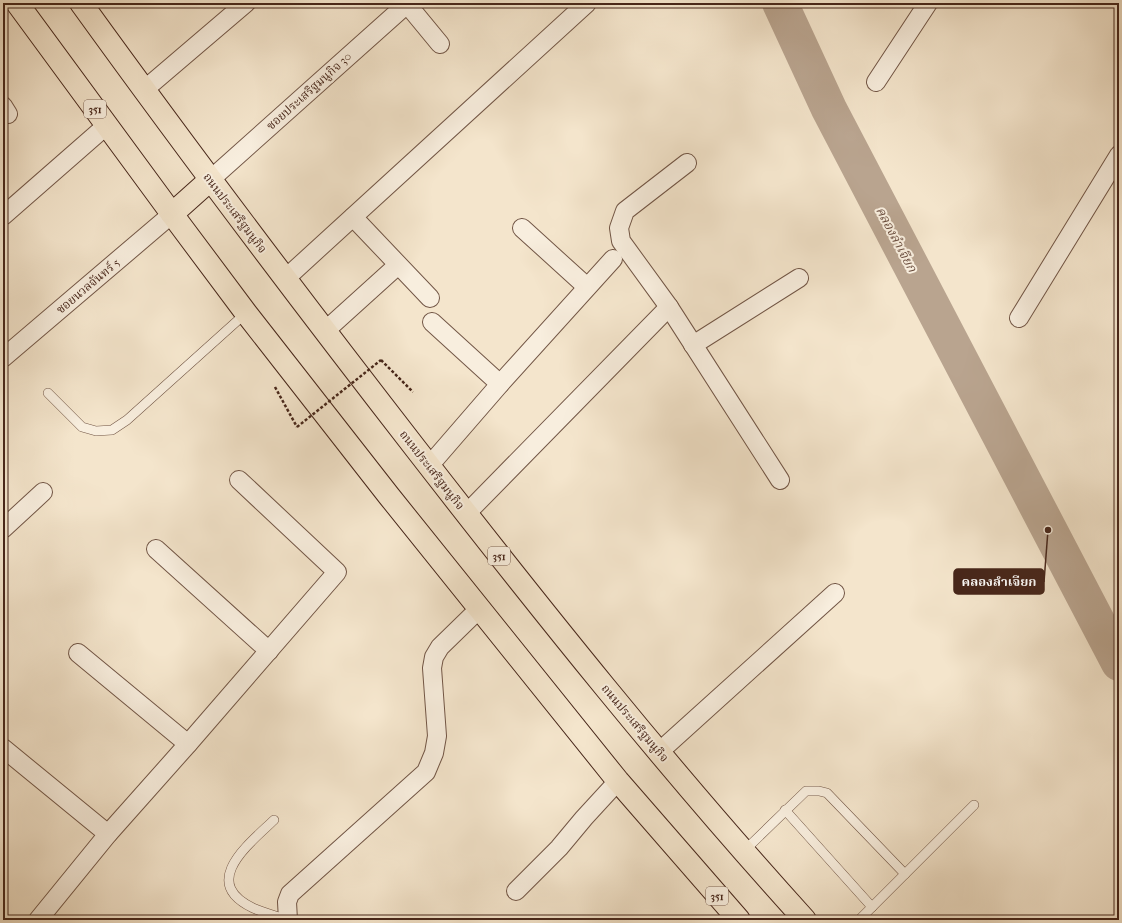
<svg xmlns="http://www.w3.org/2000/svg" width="1122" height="923" font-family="'IM FELL French Canon','Noto Serif Thai',serif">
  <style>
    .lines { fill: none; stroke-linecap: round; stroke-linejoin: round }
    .river { stroke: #b9a48f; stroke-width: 36 }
    .lane-casing { stroke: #725646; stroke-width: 10 }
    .street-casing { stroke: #725646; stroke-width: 20 }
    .primary-casing { stroke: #47261a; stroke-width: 24 }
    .path { stroke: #47261a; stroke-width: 2.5; stroke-dasharray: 3 2; stroke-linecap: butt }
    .lane { stroke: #f8eede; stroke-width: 9 }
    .street { stroke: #f8eede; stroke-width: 18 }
    .primary { stroke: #f4e5cc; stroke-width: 22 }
    .path-bridge { stroke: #47261a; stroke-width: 2.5; stroke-dasharray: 3 2; stroke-linecap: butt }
    .labels { text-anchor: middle; stroke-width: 4; stroke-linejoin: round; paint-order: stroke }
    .shield { fill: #f8eede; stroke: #7c6255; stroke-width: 1 }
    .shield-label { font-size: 11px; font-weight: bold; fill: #47261a }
    .street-label { font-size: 12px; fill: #47261a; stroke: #f8eede }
    .water-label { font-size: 13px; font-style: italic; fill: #694c3d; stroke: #f8eede }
    .leader { fill: none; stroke: #47261a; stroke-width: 1.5 }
    .callout-dot { fill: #47261a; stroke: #f8eede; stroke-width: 1.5 }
    .callout { fill: #47261a; stroke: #47261a; stroke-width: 1.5 }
    .callout-label { font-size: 13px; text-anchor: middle; font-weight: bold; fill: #fff }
  </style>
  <rect width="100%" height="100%" fill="#f4e5cc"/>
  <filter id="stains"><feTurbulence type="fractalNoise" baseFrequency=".005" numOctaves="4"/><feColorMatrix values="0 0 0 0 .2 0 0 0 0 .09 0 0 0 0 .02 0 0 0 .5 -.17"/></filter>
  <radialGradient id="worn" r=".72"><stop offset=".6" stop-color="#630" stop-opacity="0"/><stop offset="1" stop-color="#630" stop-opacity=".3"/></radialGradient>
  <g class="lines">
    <path class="river" d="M780,3L829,109L1119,663"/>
    <defs>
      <g id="lane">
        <path d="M48,393L82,427L96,431L112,430L127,420L246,313"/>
        <path d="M785,810L872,907"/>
        <path d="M274,820C249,844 199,882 253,908C264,913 277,916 288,920"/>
        <path d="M744,851L806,791H819L827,793L905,874"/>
        <path d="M859,920L974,805"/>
      </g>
      <g id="street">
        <path d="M407,4L440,44"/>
        <path d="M876,82L928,3"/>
        <path d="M144,90L246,3"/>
        <path d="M3,106L8,114"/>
        <path d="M687,163L625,211L619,228L621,241L669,307L780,480"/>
        <path d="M210,180L408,3"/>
        <path d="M3,216L107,125"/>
        <path d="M353,217L430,298"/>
        <path d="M522,228L587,287"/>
        <path d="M285,279L587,3"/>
        <path d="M1019,318L1119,155"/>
        <path d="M432,322L500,384"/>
        <path d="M325,331L398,265"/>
        <path d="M693,345L799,278"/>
        <path d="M3,358L172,214"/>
        <path d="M429,466L500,384L613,259"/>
        <path d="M466,514L669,307"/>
        <path d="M3,529L43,492"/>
        <path d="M156,549L269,651"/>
        <path d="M78,653L188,744"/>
        <path d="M3,748L108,834"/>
        <path d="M659,752L835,593"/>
        <path d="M516,891L559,848L584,818L618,781"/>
        <path d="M38,920L108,834L188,744L337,572L239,480"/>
        <path d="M288,920L287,902L290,894L426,772L434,753L437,736L432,668L434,657L440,647L479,609"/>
      </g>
      <g id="primary">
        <path d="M17,3L172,214L246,313L389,496L618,781L739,920"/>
        <path d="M81,3C190,154 302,302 416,449C541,610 668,769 805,920"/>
        <path d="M172,214L210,180"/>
      </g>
    </defs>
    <use href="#lane" class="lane-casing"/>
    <use href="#street" class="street-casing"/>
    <use href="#primary" class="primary-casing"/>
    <g class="path">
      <path d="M381,360L413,392"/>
      <path d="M275,387L297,427"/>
    </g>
    <use href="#lane" class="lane"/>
    <use href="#street" class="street"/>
    <use href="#primary" class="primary"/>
    <path class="path-bridge" d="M297,427L381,360"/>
  </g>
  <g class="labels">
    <g class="shield">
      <rect x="84" y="100" width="22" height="18" rx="3"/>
      <rect x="488" y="547" width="22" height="18" rx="3"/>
      <rect x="706" y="887" width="22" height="18" rx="3"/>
    </g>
    <g class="shield-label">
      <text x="95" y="113">351</text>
      <text x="499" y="560">351</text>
      <text x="717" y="900">351</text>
    </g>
    <g class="street-label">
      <text transform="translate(309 91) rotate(-42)" y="4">ซอยประเสริฐมนูกิจ 30</text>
      <text transform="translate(235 213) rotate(53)" y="4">ถนนประเสริฐมนูกิจ</text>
      <text transform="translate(88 286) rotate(-40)" y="4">ซอยนวลจันทร์ 5</text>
      <text transform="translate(432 470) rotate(52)" y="4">ถนนประเสริฐมนูกิจ</text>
      <text transform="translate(635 723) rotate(50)" y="4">ถนนประเสริฐมนูกิจ</text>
    </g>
    <g class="water-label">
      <text transform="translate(897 239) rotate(62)" y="5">คลองลำเจียก</text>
    </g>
  </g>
  <path class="leader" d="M1048 530L1044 582"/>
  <circle class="callout-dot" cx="1048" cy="530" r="4"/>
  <rect class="callout" x="954" y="569" width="90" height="25" rx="4"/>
  <g class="callout-label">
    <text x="999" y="586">คลองลำเจียก</text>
  </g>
  <rect width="1122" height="923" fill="none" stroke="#f4e5cc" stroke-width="16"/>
  <rect x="4" y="4" width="1114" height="915" fill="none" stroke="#47261a" stroke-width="2"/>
  <rect x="8" y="8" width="1106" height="907" fill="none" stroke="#47261a"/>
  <rect width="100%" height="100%" filter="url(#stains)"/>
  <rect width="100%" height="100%" fill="url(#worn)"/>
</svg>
